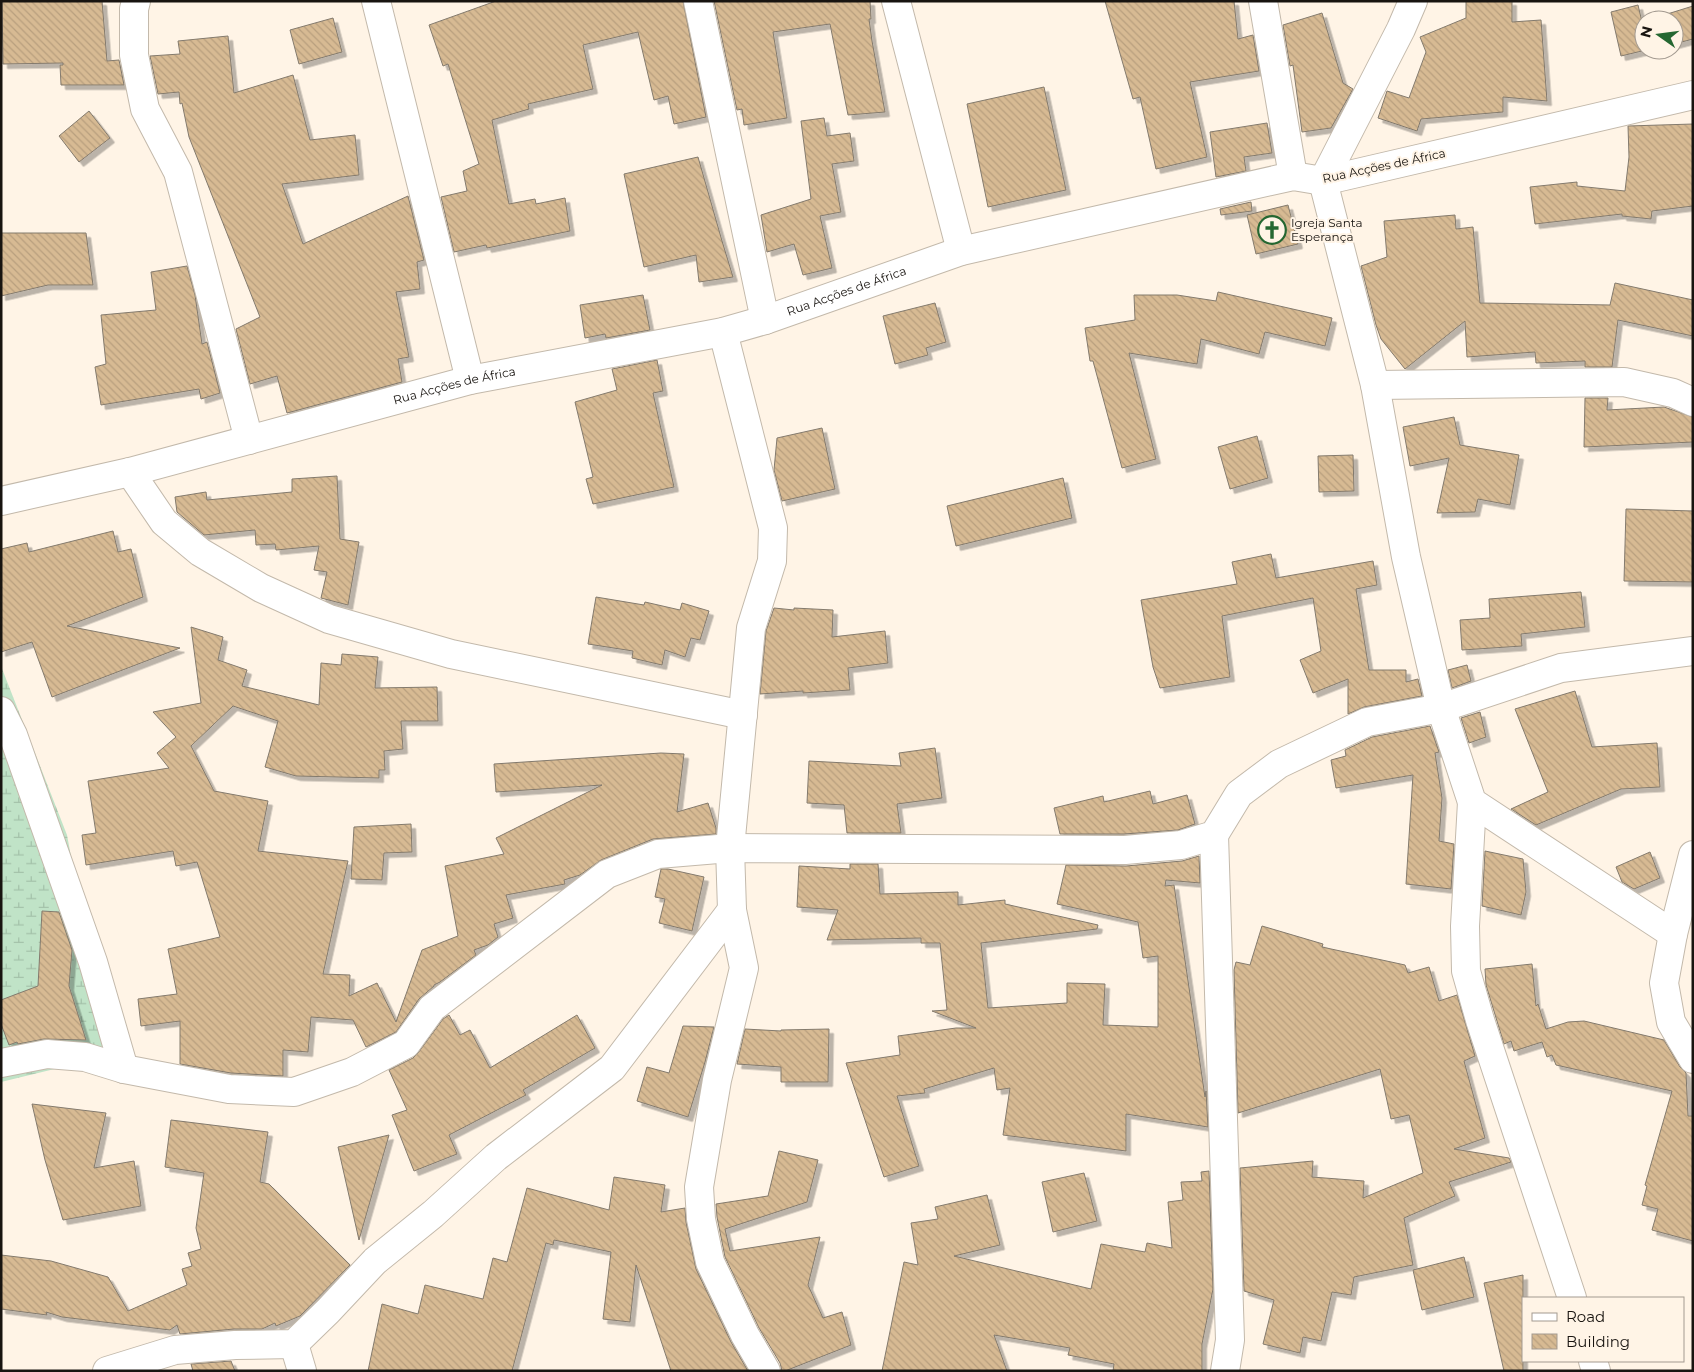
<svg xmlns="http://www.w3.org/2000/svg" width="1694" height="1372" font-family="Montserrat,sans-serif">
  <style>
    .wetland { fill: url(#wetland-marsh) }
    .building { fill: url(#building-back-hatch); stroke: #837a6d; filter: url(#shadow) }
    .lines { fill: none; stroke-linecap: round; stroke-linejoin: round }
    .minor-casing { stroke: #c3b9ab; stroke-width: 30 }
    .minor { stroke: #fff; stroke-width: 28 }
    .labels { text-anchor: middle; stroke-width: 4; stroke-linejoin: round; paint-order: stroke }
    .street-label { font-size: 12px; fill: #181410; stroke: #fff4e6 }
    .poi-label { font-size: 12px; fill: #181410; stroke: #fff4e6; text-anchor: start }
  </style>
  <defs>
    <pattern id="wetland-marsh" width="20" height="14" patternUnits="userSpaceOnUse" patternTransform="scale(1.25)"><rect width="20" height="14" fill="#c0e3c7"/><path d="M1 5h8M5 5V1M11 12h8M15 12V8" fill="none" stroke="#a4c2aa"/></pattern>
    <pattern id="building-back-hatch" width="6" height="6" patternUnits="userSpaceOnUse" patternTransform="scale(1.25)"><rect width="6" height="6" fill="#d7ba93"/><path d="M-1 5l2 2M0 0l6 6M5-1l2 2" fill="none" stroke="#b89f7e"/></pattern>
    <filter id="shadow"><feDropShadow dx="4.5" dy="4.5" stdDeviation="0" flood-color="#0004"/></filter>
  </defs>
  <rect width="100%" height="100%" fill="#fff4e6"/>
  <path class="wetland" d="M1,666L67,835L108,1056L1,1082Z"/>
  <g class="building">
    <path d="M2,1H102L107,61L119,60L124,85H61L60,65H63V63L3,64Z"/>
    <path d="M496,1H683L706,117L674,124L668,96L654,100L638,32L583,45L593,89L528,104L529,109L492,120L509,204L535,199L536,204L565,198L570,231L487,248L486,245L454,252L441,197L467,191L463,171L479,164L448,64L443,66L429,25Z"/>
    <path d="M714,1H870L871,19H869L872,41L885,112L848,115L830,24L773,32L787,118L744,125L742,109L737,110Z"/>
    <path d="M1105,1H1234L1238,39L1253,35L1259,71L1190,82L1207,157L1156,169L1140,97L1133,99Z"/>
    <path d="M1466,1H1512V22L1541,20L1547,101L1503,97V112L1421,119L1417,131L1378,118L1387,91L1409,98L1426,52L1420,37L1466,18Z"/>
    <path d="M1638,5L1642,22L1644,21V50H1646L1621,56L1611,12Z"/>
    <path d="M1693,6V39L1674,44V20H1648Z"/>
    <path d="M1322,13L1343,83L1353,89L1331,128L1302,132L1293,65L1290,66L1283,25Z"/>
    <path d="M333,18L342,52L299,64L290,30Z"/>
    <path d="M228,36L234,93L293,75L310,140L355,135L359,175L282,184L303,244L408,196L424,260L417,262L420,289L396,292L409,357L398,359L402,382L287,413L277,376L250,384L236,329L260,317L189,137L182,103L180,104L179,92L158,94L150,56L180,54L178,41Z"/>
    <path d="M1044,87L1066,190L988,207L967,104Z"/>
    <path d="M89,111L110,138L79,162L59,136Z"/>
    <path d="M824,118L827,136L850,133L854,161L832,164L841,212L820,216L832,268L803,275L794,244L767,252L761,215L811,199L801,121Z"/>
    <path d="M1267,123L1272,153L1244,157L1246,171L1216,177L1210,132Z"/>
    <path d="M1693,124V206L1652,211L1651,219L1622,216V214L1535,224L1530,187L1577,182V186L1625,191L1629,157L1628,126Z"/>
    <path d="M698,157L722,241L733,277L699,282L696,255L644,267L624,174Z"/>
    <path d="M1251,202L1252,211L1221,215L1220,209Z"/>
    <path d="M1288,205L1298,244L1256,254L1247,215Z"/>
    <path d="M1455,215L1456,229L1473,227L1480,303L1610,305L1615,283L1693,300V336L1618,320L1612,367H1585V361L1536,363L1535,352L1467,357L1465,321L1405,369L1381,339L1376,325L1361,266L1387,257L1384,221Z"/>
    <path d="M1,233H86L93,285H48L1,296Z"/>
    <path d="M187,266L195,295L202,344L207,342L220,393L201,399L199,389L101,405L95,367L106,364L101,315L156,310L151,272Z"/>
    <path d="M1218,292L1332,318L1325,346L1265,332L1259,354L1201,339L1197,364L1129,353L1156,459L1122,468L1093,361H1090L1085,328L1135,320L1134,295H1177L1216,301Z"/>
    <path d="M643,295L650,330L606,338L605,334L585,338L580,305Z"/>
    <path d="M935,303L946,342L926,348L928,355L895,364L883,316Z"/>
    <path d="M657,360L663,391L653,393L674,487L593,504L586,479L593,477L575,402L617,390L612,369Z"/>
    <path d="M1585,398H1608L1607,410L1664,407L1693,417V442L1584,447Z"/>
    <path d="M1454,417L1460,445L1519,455L1510,505L1478,499L1475,512L1437,513L1449,458L1410,466L1403,427Z"/>
    <path d="M822,428L835,489L782,501L774,470L777,438Z"/>
    <path d="M1257,436L1268,478L1230,489L1218,447Z"/>
    <path d="M1353,455L1354,491L1319,492L1318,456Z"/>
    <path d="M337,476L340,539L359,542L348,605L321,598L327,572L314,570L319,546L276,550L275,544L256,545L255,530L204,535L177,512L175,497L206,492L207,500L292,492V479Z"/>
    <path d="M1063,478L1072,518L956,546L947,506Z"/>
    <path d="M1626,509L1693,511V582L1624,581Z"/>
    <path d="M113,531L118,552L131,549L143,597L67,626L180,648L52,697L32,642L1,652V549L27,543L29,552Z"/>
    <path d="M1271,554L1276,578L1373,561L1377,585L1356,589L1369,670H1406V682L1418,679L1422,696L1364,707L1348,714V679L1313,693L1300,660L1321,651L1313,598L1222,616L1230,677L1160,688L1153,667L1141,600L1237,584L1232,562Z"/>
    <path d="M1581,592L1585,627L1521,634L1522,646L1462,650L1460,620L1490,618L1489,599Z"/>
    <path d="M596,597L644,605L645,602L680,610L682,603L709,611L700,640L691,638L685,657L665,650L662,665L632,658L633,651L588,644Z"/>
    <path d="M774,608L794,610V608L833,610L832,637L885,631L888,663L848,668L850,690L803,693V691L760,694L766,631Z"/>
    <path d="M191,627L223,637L218,660L247,670L242,686L319,705L321,663L341,665L342,654L378,657L375,688L437,687L438,721H401L403,749L384,751L385,770H379V778L296,776L265,767L278,721L233,706L191,746L214,791L268,801L258,851L348,861L323,974L350,975L349,996L377,983L396,1022L422,950L458,936L445,866L504,854L496,838L602,785L496,792L494,764L661,753L684,754L677,812L708,803L716,828V834L653,839L601,860L580,875L564,880L565,884L506,895L513,918L494,924L498,937L488,945L474,950L476,955L440,982L434,985V986L419,999L396,1032L366,1047L353,1020L311,1017L308,1052L283,1050V1076L231,1073L180,1064V1021L141,1026L138,999L177,994L168,949L220,937L197,862L176,866L173,851L86,865L82,835L96,833L88,781L169,768L157,753L176,737L153,712L201,703Z"/>
    <path d="M1467,665L1471,681L1452,688L1448,670Z"/>
    <path d="M1575,691L1592,747L1657,743L1660,787L1621,789L1536,825L1511,809L1548,792L1515,709Z"/>
    <path d="M1480,712L1486,737L1469,743L1461,718Z"/>
    <path d="M1430,726L1439,752L1435,753L1442,798L1439,841L1454,844L1451,889L1406,884L1413,775L1336,788L1331,760L1346,756L1345,750L1372,737Z"/>
    <path d="M935,748L942,798L897,804L901,833H847L844,805L807,803L809,761L901,766L899,753Z"/>
    <path d="M1150,791L1153,804L1187,795L1195,824L1178,830L1124,834H1060L1054,808L1103,796L1104,802Z"/>
    <path d="M411,824L412,852L384,853L382,880L351,879L354,827Z"/>
    <path d="M1485,851L1523,859L1526,892L1521,915L1482,906Z"/>
    <path d="M1650,852L1660,878L1634,889L1622,882L1616,867Z"/>
    <path d="M1199,856L1200,883L1166,880L1165,886L1174,885L1205,1097L1206,1091L1208,1127L1126,1114V1151L1003,1135L1010,1088L997,1090L994,1068L924,1089L925,1093L897,1096L919,1166L884,1177L846,1063L900,1055L898,1036L956,1028H976L932,1011L947,1010L940,943H921V938L827,940L838,910L797,907L799,866L850,869V864H878L880,894L958,892V905L1005,900V904L1098,925L1097,929L981,943L988,1008L1067,1003V983L1105,984L1103,1025L1158,1027V956L1143,958L1138,922L1057,904L1066,865L1126,866L1182,861Z"/>
    <path d="M661,869H668L704,877L692,931L659,923L665,899L655,897Z"/>
    <path d="M42,911L59,912L72,950L69,986L86,1040L44,1039L18,1044L17,1042L9,1045L1,1024V1000L38,986Z"/>
    <path d="M1262,926L1323,944L1322,947L1405,965L1408,973L1429,967L1439,1001L1457,995L1475,1056L1464,1061L1485,1138L1454,1149L1509,1158L1511,1162L1449,1182L1455,1196L1404,1218L1413,1265L1354,1277L1351,1295L1332,1292L1321,1341L1303,1337L1300,1353L1263,1344L1274,1300L1244,1291L1240,1168L1313,1161L1312,1177L1364,1181L1363,1198L1423,1173L1409,1115L1391,1119L1380,1069L1238,1113L1234,970L1236,962L1250,965Z"/>
    <path d="M1532,964L1536,1006L1538,1004L1546,1029L1568,1022L1584,1021L1664,1040L1680,1067L1686,1073L1688,1116H1693V1241L1652,1230L1658,1209L1642,1205L1647,1186L1645,1185L1672,1091L1556,1065L1552,1055L1547,1057L1542,1042L1514,1051L1511,1041L1504,1044L1486,985L1485,969Z"/>
    <path d="M449,1015L460,1035L470,1030L490,1068L577,1015L595,1048L523,1090L526,1095L449,1135L457,1154L414,1171L392,1115L407,1110L389,1070L413,1058L418,1053L443,1019Z"/>
    <path d="M683,1026L714,1027L705,1062L688,1117L637,1101L647,1067L669,1073Z"/>
    <path d="M745,1029L781,1031V1030L829,1029L828,1082H781V1067L737,1064Z"/>
    <path d="M32,1104L106,1113L94,1168L134,1161L141,1206L63,1220L45,1160Z"/>
    <path d="M171,1120L268,1132L260,1182L269,1184L350,1265L300,1316L276,1326L275,1323L262,1329H234L180,1334L177,1325L170,1330L62,1317L46,1312L47,1315L1,1309V1255L51,1261L108,1277L128,1311L187,1285L182,1269L192,1266L188,1253L201,1249L196,1228L204,1173L165,1167Z"/>
    <path d="M389,1135L359,1240L338,1147Z"/>
    <path d="M779,1151L818,1160L807,1202L725,1229L730,1251L820,1237L808,1285L823,1318L842,1312L851,1345L785,1371H782L780,1363L759,1328L725,1257L717,1217L716,1204L768,1196Z"/>
    <path d="M1209,1171L1213,1289L1202,1344V1371H1113L1114,1364L1068,1355L1070,1348L994,1335L1007,1371H882L904,1262L918,1265L911,1223L938,1219L935,1207L987,1195L1000,1245L954,1256L1091,1289L1101,1244L1145,1252L1147,1243L1172,1248L1168,1202L1183,1200L1181,1182L1202,1181L1201,1172Z"/>
    <path d="M1084,1173L1097,1221L1053,1232L1042,1182Z"/>
    <path d="M614,1177L665,1185L661,1212L685,1208L686,1222L696,1269L731,1342L748,1371H671L636,1265L630,1322L603,1319L611,1252L554,1240L553,1245L546,1243L512,1371H368L382,1304L418,1314L425,1285L483,1299L493,1258L507,1262L527,1188L609,1210Z"/>
    <path d="M1464,1257L1474,1297L1422,1310L1413,1270Z"/>
    <path d="M1523,1275V1371H1504L1484,1283Z"/>
    <path d="M231,1361L235,1371H193L191,1364Z"/>
  </g>
  <g class="lines">
    <defs>
      <g id="minor">
        <path d="M136,1L134,9V55L145,109L178,172L249,440"/>
        <path d="M376,1L470,380"/>
        <path d="M698,1L765,320"/>
        <path d="M896,1L961,251"/>
        <path d="M1263,1L1293,176"/>
        <path d="M1413,1L1401,29L1323,181L1375,385L1406,557L1441,708L1472,802L1673,934"/>
        <path d="M723,332L773,528L772,561L751,628L730,848L732,910L744,968L717,1080L699,1187L701,1219L710,1262L745,1335L766,1371"/>
        <path d="M1375,385L1624,382L1673,393L1693,402"/>
        <path d="M130,472L164,522L200,552L261,588L329,619L451,654L743,715"/>
        <path id="s1" d="M1,501L130,472L470,380L723,332L765,320L961,251L1293,176L1323,181L1693,95"/>
        <path d="M1,711L13,735L93,962L124,1069"/>
        <path d="M1472,802L1465,926L1466,971L1480,1020L1572,1298"/>
        <path d="M1214,835L1230,1340L1225,1371"/>
        <path d="M1693,855L1673,934L1664,983L1671,1022L1693,1059"/>
        <path d="M1,1063L47,1054L85,1057L124,1069L229,1089L294,1092L352,1072L406,1044L432,1008L607,874L658,854L730,848L1125,850L1181,845L1214,835L1239,794L1279,764L1367,722L1441,708L1561,668L1693,651"/>
        <path d="M294,1344L302,1371"/>
        <path d="M1593,1361L1596,1371"/>
        <path d="M107,1371L175,1350L235,1345L294,1344L328,1311L375,1261L433,1214L496,1157L612,1068L732,910"/>
      </g>
    </defs>
    <use href="#minor" class="minor-casing"/>
    <use href="#minor" class="minor"/>
  </g>
  <defs>
    <symbol id="church-ring" viewBox="-11 -11 22 22"><circle r="9.5" fill="#fff4e6" stroke="#256731" stroke-width="1.5"/><path d="M-1.2-6h2.4v3.5h3.3v2.4h-3.3V6h-2.4V-.1h-3.3v-2.4h3.3Z" fill="#256731"/></symbol>
  </defs>
  <g fill-rule="evenodd">
    <use href="#church-ring" x="1256" y="214" width="32" height="32"/>
  </g>
  <g class="labels">
    <g class="street-label">
      <text transform="translate(1384 166) rotate(-12)" y="4">Rua Acções de África</text>
      <text dy="4" stroke="none"><textPath href="#s1" startOffset="872">Rua Acções de África</textPath></text>
      <text dy="4" stroke="none"><textPath href="#s1" startOffset="468">Rua Acções de África</textPath></text>
    </g>
    <g class="poi-label">
      <text x="1291" y="227">Igreja Santa<tspan x="1291" dy="14">Esperança</tspan></text>
    </g>
  </g>
  <rect width="1694" height="1372" fill="none" stroke="#181410" stroke-width="5"/>
  <rect x="1522" y="1297" width="162" height="65" fill="#fff4e6" stroke="#a39a90"/>
  <rect x="1532" y="1313" width="25" height="8" fill="#ffffff" stroke="#a39a90"/>
  <text x="1566" y="1322" font-size="15" fill="#181410">Road</text>
  <rect x="1532" y="1334" width="25" height="15" fill="url(#building-back-hatch)" stroke="#a39a90"/>
  <text x="1566" y="1347" font-size="15" fill="#181410">Building</text>
  <g transform="translate(1659 35) rotate(284)"><circle r="24" fill="#fff4e6" stroke="#a39a90"/>
  <path d="M0-4L9 19L0 12L-9 19Z" fill="#256731"/>
  <text y="-8" font-size="14" font-weight="bold" text-anchor="middle" fill="#181410">N</text>
  </g>
</svg>
